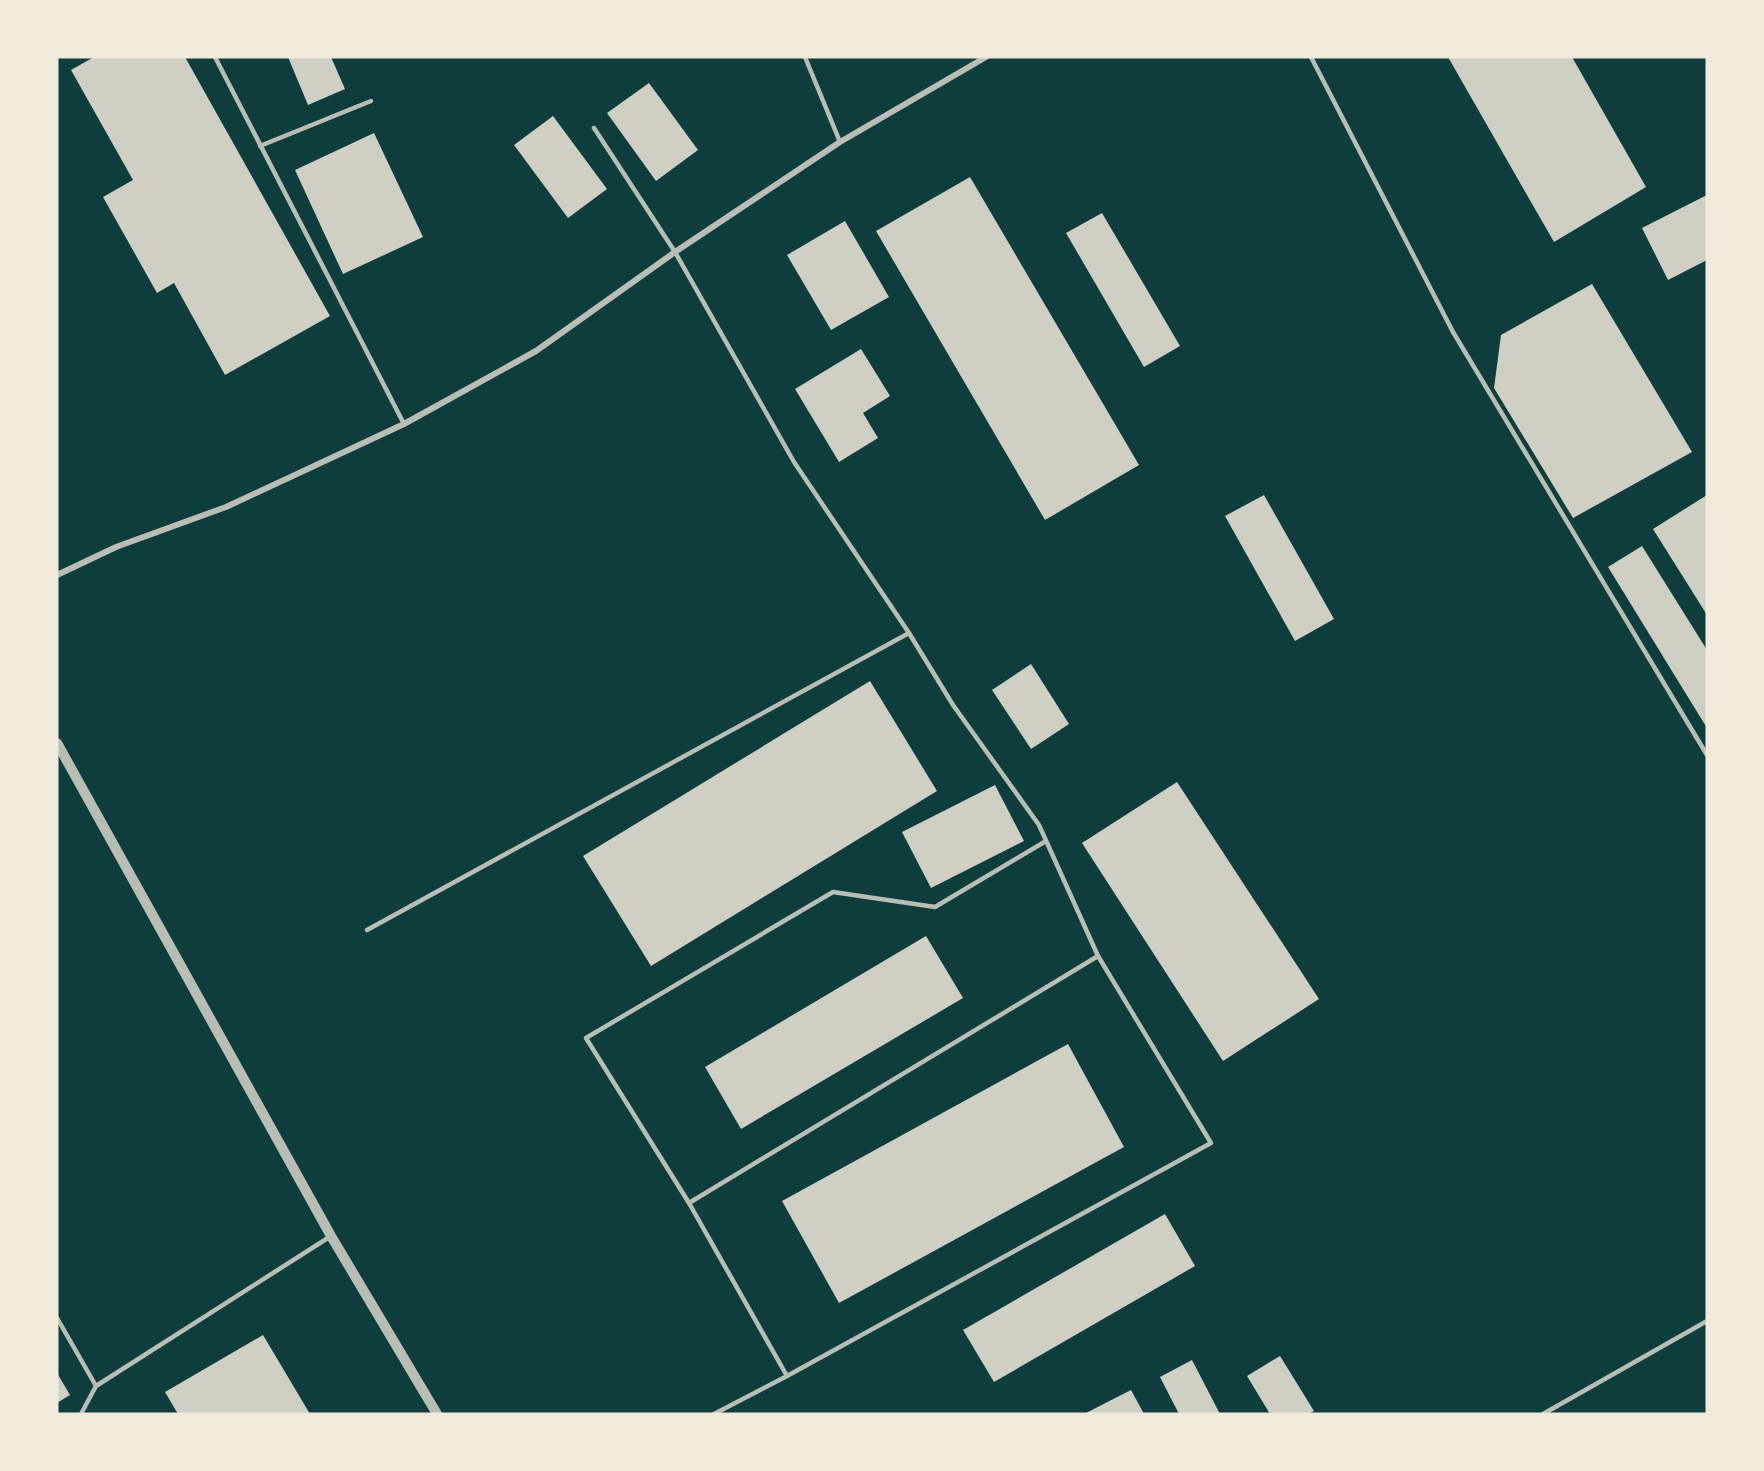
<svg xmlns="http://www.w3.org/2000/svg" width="1764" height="1471" font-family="Inter,sans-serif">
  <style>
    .building { fill: #cfcfc3 }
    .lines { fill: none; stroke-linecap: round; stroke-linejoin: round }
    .service { stroke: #b8beb3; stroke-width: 4.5 }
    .minor { stroke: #b8beb3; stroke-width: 6 }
    .tertiary { stroke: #b8beb3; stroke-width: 10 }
  </style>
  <rect width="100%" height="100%" fill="#0f3d3e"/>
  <g class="building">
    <path d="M94,57H185L330,316L225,375L174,283L157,293L103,197L133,180L71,70Z"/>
    <path d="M288,57H331L345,89L308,105Z"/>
    <path d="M1448,57H1572L1646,187L1554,242Z"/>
    <path d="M649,83L698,150L656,181L607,113Z"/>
    <path d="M553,116L607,189L568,218L514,145Z"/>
    <path d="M374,133L423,237L343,274L295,170Z"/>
    <path d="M970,177L1139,465L1045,520L876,231Z"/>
    <path d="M1707,195V260L1668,280L1642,228Z"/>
    <path d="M1102,213L1180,346L1144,367L1066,233Z"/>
    <path d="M845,221L889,297L831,330L787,255Z"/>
    <path d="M1592,284L1692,452L1573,518L1494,388L1501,335Z"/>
    <path d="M861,349L890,396L863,413L878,438L839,462L795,389Z"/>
    <path d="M1264,495L1334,619L1295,641L1225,516Z"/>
    <path d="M1707,495V615L1653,529Z"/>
    <path d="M1642,546L1707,650V728L1608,567Z"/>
    <path d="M1031,664L1069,724L1031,749L992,690Z"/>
    <path d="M870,681L937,791L651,966L583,856Z"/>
    <path d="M1177,782L1319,999L1223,1061L1082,843Z"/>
    <path d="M995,785L1024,841L931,888L902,832Z"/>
    <path d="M926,936L963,998L741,1129L705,1067Z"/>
    <path d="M1068,1044L1124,1147L839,1303L782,1201Z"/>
    <path d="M1165,1214L1195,1266L994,1382L963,1330Z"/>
    <path d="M263,1335L310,1414H178L165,1392Z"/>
    <path d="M1280,1356L1314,1411L1308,1414H1270L1247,1376Z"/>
    <path d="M1192,1360L1220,1414H1179L1160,1377Z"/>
    <path d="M57,1373L70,1395L57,1403Z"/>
    <path d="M1131,1390L1144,1414H1084Z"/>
  </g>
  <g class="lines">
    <g class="service">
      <path d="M215,57L404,424"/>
      <path d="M805,57L840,142"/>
      <path d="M1311,57L1453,332L1707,755"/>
      <path d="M594,128L675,252L794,462L909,633L953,705L1039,825L1098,956L689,1203L586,1038L833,892L935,907L1046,841"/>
      <path d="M260,146L371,101"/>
      <path d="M367,930L909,633"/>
      <path d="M689,1203L787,1376"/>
      <path d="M57,1318L96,1386"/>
      <path d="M81,1414L96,1386L331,1236"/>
      <path d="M714,1414L787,1376L1211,1143L1098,956"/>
      <path d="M1543,1414L1707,1321"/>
    </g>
    <path class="minor" d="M57,575L116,547L226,507L404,424L536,351L675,252L840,142L986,57"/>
    <path class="tertiary" d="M57,743L331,1236L437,1414"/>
  </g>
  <rect width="1764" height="1471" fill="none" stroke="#f1e9da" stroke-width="117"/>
</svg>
